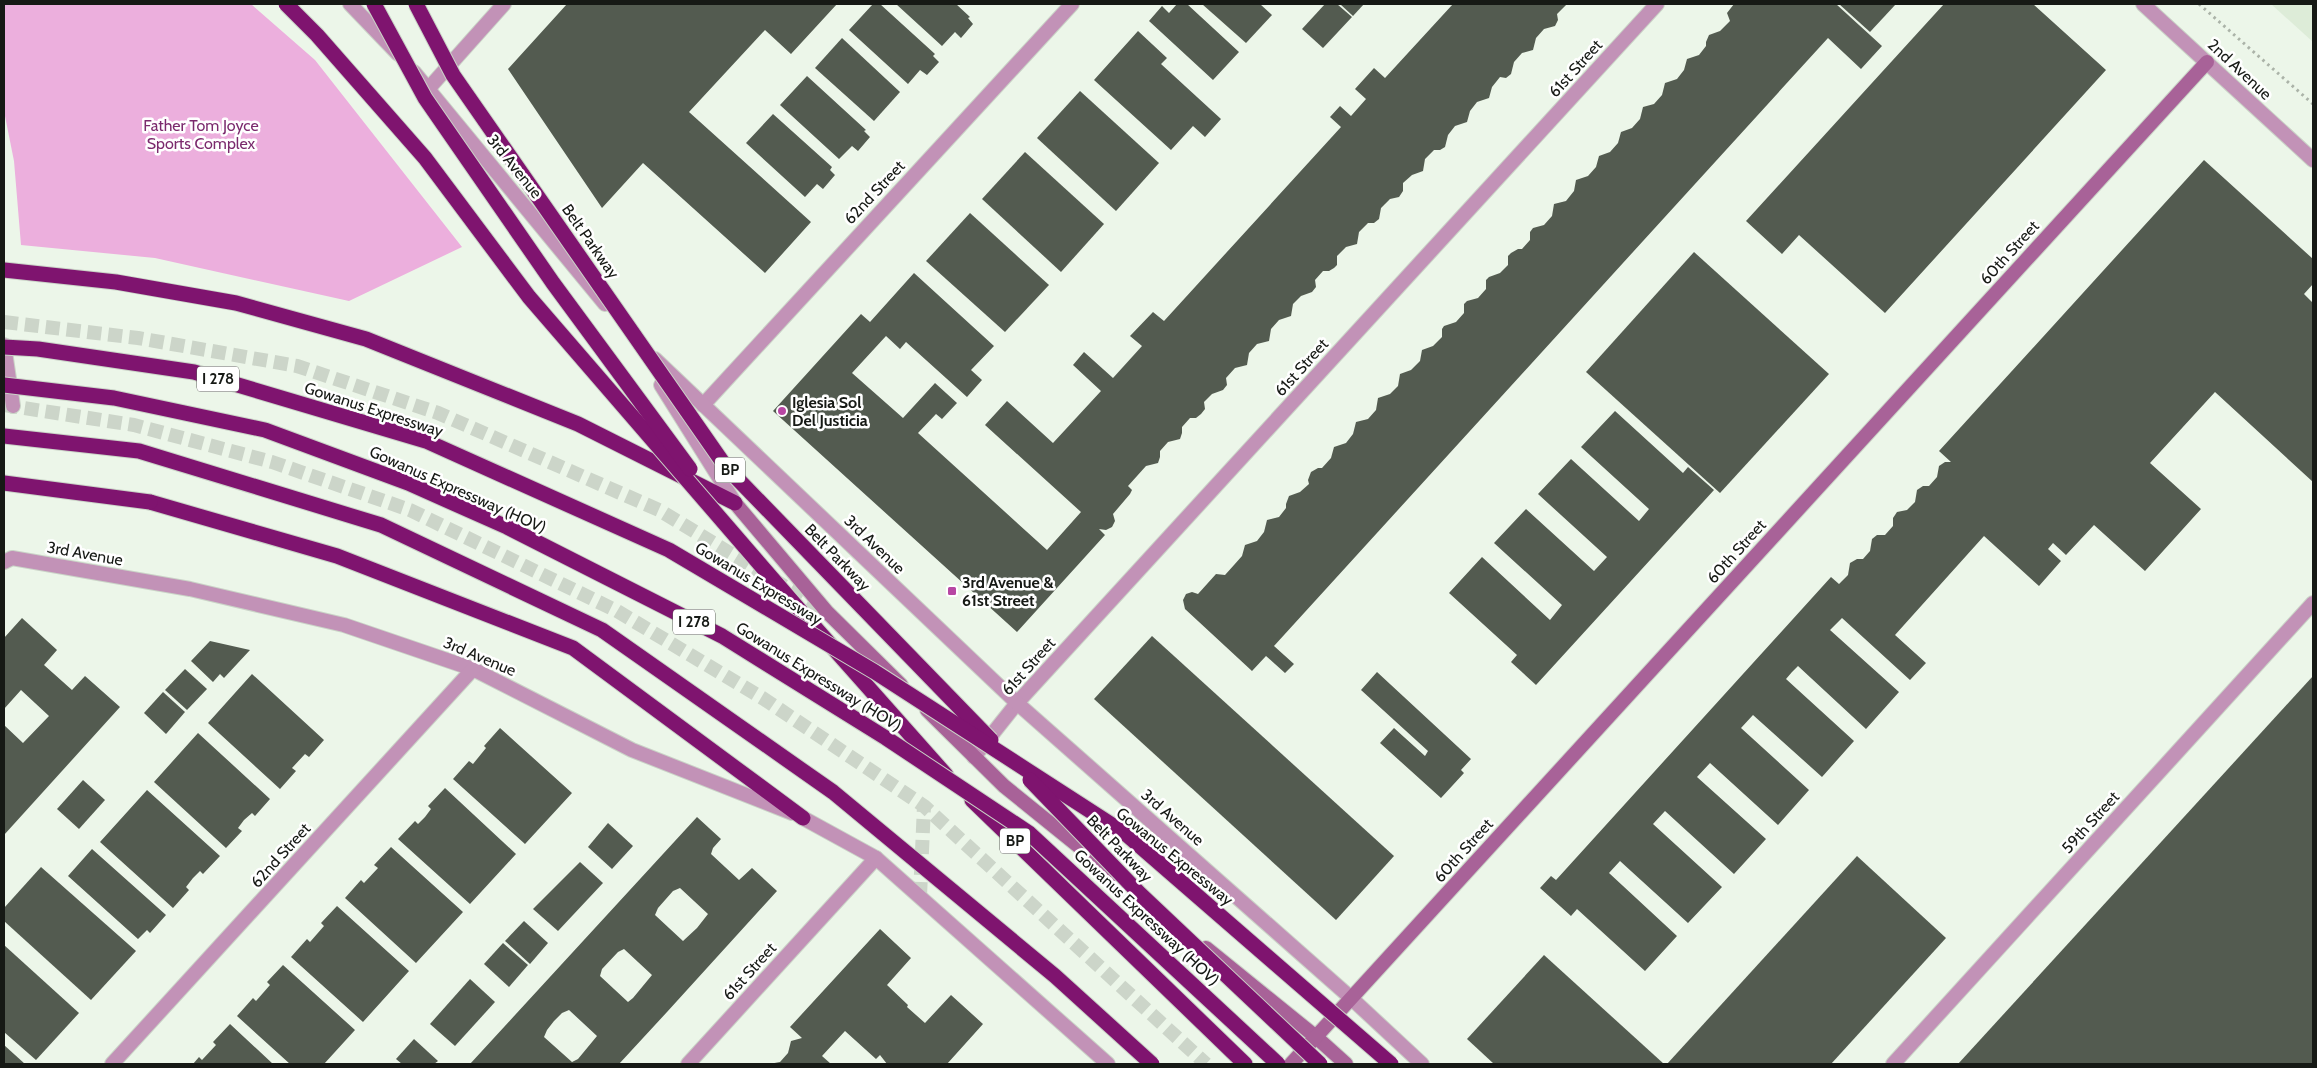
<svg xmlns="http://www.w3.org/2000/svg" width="2317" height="1068" font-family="Cabin,sans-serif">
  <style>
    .built { fill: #ddecd8 }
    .green { fill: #ecafdd }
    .building { fill: #535b50; fill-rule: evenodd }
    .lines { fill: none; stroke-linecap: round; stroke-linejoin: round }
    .secondary-tunnel { stroke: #ccd5c9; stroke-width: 14; stroke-dasharray: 14 7; stroke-linecap: butt }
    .minor-casing { stroke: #cad3c7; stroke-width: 16 }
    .tertiary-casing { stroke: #cad3c7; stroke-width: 16 }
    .secondary-casing { stroke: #cad3c7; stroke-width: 16 }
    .motorway-casing { stroke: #cad3c7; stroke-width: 17 }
    .path { stroke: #abb3a8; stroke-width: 3; stroke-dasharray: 2.5 4; stroke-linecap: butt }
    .minor { stroke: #c292b7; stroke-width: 14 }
    .tertiary { stroke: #c292b7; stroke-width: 14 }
    .secondary { stroke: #a86298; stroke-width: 14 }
    .motorway { stroke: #7f146f; stroke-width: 15 }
    .motorway-bridge-casing { stroke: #cad3c7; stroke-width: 17; stroke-linecap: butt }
    .motorway-bridge { stroke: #7f146f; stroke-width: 15 }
    .poi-dot { fill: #b746a3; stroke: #fff; stroke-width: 2 }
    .labels { text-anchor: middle; stroke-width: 5; stroke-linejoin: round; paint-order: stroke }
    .shield { fill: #fff; stroke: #5c5e5b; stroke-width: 1 }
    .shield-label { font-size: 15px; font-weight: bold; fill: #161915 }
    .street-label { font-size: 16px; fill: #161915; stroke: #fff }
    .park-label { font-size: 16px; fill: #7b2a6d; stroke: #fff }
    .poi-label { font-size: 16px; font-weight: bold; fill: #161915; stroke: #fff; text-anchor: start }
  </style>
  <rect width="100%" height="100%" fill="#ecf6e9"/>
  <path class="built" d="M2271,4H2313V42Z"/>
  <path class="green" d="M4,4H251L315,60L462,247L349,301L155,258L21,245L14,161L4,111Z"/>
  <g class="building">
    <path d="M567,4H837L791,54L765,30L689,112L811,222L765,273L643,163L602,208L508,69Z"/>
    <path d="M873,4H880L935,54L933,56L939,62L927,75L920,70L908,84L849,30Z"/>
    <path d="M896,4H956L970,17L968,18L973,24L961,38L955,32L942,46Z"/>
    <path d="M1177,4H1187L1239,52L1213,80L1149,21L1162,6L1169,13Z"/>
    <path d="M1202,4H1260L1272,15L1246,43Z"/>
    <path d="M1325,4H1337L1352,17L1323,48L1302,29Z"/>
    <path d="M1340,4H1364L1353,16Z"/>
    <path d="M1453,4H1567L1557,14L1558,20L1555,26L1544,29L1536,38L1533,50L1522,53L1514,62L1511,74L1506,78L1500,77L1492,87L1489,98L1477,102L1470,111L1467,122L1455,126L1448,135L1445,147L1440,150H1434L1425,159L1423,171L1412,175L1403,183V191L1399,197L1390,199L1381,208L1379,219L1374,223H1368L1359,232L1357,244L1346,247L1337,256V265L1334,268L1329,271H1323L1315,280L1316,287L1312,292L1301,296L1293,304L1291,316L1279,320L1271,329L1269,341L1257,344L1249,353L1247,365L1235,368L1226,378L1227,385L1223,390L1212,394L1204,402L1205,409L1201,414L1196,418H1190L1182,427V433L1180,439L1168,442L1160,451V457L1158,463L1146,466L1128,486L1132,490L1130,494L1113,514L1115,521L1112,527L1106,530L1099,529L1105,535L1017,632L773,411L861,314L870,322L914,273L994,346L971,370L982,380L967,397L906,342L900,349L886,336L852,373L903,418L935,383L957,403L942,419L936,414L918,433L1047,550L1081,512L985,425L1007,401L1053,443L1101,391L1073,365L1084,352L1113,378L1142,346L1130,336L1153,312L1164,321L1341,127L1330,117L1340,106L1351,116L1366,99L1355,89L1374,68L1385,78Z"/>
    <path d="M1734,4H1836L1882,46L1861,69L1828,38L1274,646L1294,664L1285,673L1266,656L1252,671L1185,609L1183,600L1186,594L1192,592L1198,594L1216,574L1225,575L1234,565L1242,556L1245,545L1257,541L1264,532L1267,520L1279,517L1286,508V504L1289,496L1300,492L1309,484L1308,480L1311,472L1318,468H1322L1331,458L1334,447L1346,443L1353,434L1356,422L1368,419L1376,410L1378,398L1390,394L1398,386L1400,374L1411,370L1420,361L1422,350L1433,346L1442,337V329L1444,326L1456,322L1464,313V304L1467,301L1478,298L1486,289V280L1489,277L1500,273L1508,265V256L1511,253L1518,249H1522L1530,240V232L1533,228L1544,225L1552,216L1554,204L1566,201L1574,191L1576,180L1588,176L1596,167L1599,156L1610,152L1618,143L1621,132L1632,128L1640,119L1643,107L1654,104L1662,95L1665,83L1677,79L1684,70L1687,59L1699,55L1706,46V42L1709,35L1720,31L1730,21L1727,13Z"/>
    <path d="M1839,4H1896L1870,32Z"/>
    <path d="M1944,4H2033L2106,70L1885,313L1799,235L1782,254L1746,221Z"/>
    <path d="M1138,31L1167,58L1161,64L1221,119L1205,137L1193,126L1171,150L1094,80Z"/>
    <path d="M842,38L900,92L874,121L815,68Z"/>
    <path d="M807,76L866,130L864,131L870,137L858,151L852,146L839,159L780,105Z"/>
    <path d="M1080,91L1159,163L1116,211L1037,138Z"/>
    <path d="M773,114L832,167L830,170L835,175L823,189L817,184L805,197L746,143Z"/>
    <path d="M1025,152L1104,224L1061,272L982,199Z"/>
    <path d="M2204,160L2313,259V284L2304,294L2313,303V482L2215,392L2150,463L2201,509L2145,571L2094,525L2066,555L2053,543L2048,549L2061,561L2039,586L1984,536L1895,635L1926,663L1910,680L1842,618L1830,630L1899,692L1866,729L1798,666L1792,672L1786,679L1854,741L1822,777L1753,715L1741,728L1809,790L1778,825L1710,763L1697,777L1766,839L1734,874L1665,811L1653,824L1722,887L1688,923L1620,861L1609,873L1677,936L1645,971L1577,909L1571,916L1540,888L1551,876L1556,880L1831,577L1839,584L1848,575L1850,563L1857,559H1863L1870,551L1872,539L1877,535H1885L1893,526V518L1897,512L1907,510L1915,502L1917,490L1923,486H1929L1937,477L1939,466L1945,462H1951L1939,451Z"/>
    <path d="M970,213L1049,285L1005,332L926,261Z"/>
    <path d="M1694,252L1829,374L1720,493L1586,372Z"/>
    <path d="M1615,411L1683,473L1688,467L1714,490L1536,685L1511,662L1517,655L1449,593L1482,557L1550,620L1562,605L1494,543L1526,509L1594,571L1607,557L1538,494L1571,459L1639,521L1649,509L1581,447Z"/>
    <path d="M22,618L57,650L44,665L72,690L85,676L120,707L4,835V725L23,743L49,716L21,690L4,709V638Z"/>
    <path d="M1152,636L1394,856L1336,920L1094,699Z"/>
    <path d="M210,641L250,650L224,678L220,674L213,682L191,661Z"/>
    <path d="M185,669L207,689L187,710L165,690Z"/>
    <path d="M1377,672L1471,759L1461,770L1464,773L1441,798L1380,743L1394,728L1425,756L1428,751L1361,690Z"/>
    <path d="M252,674L324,740L309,757L305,754L292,768L296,771L280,789L208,723Z"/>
    <path d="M2313,676V1064H1958Z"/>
    <path d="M163,692L185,712L166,734L144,713Z"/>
    <path d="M500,728L572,793L525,844L453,779L469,761L473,764L486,748L484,746Z"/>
    <path d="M198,733L270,799L255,816L252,813L244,820L238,828L242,831L226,848L154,782Z"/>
    <path d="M83,780L105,800L79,829L57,809Z"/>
    <path d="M445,788L516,854L470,904L398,839L415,821L418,824L425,817L431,809L428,806Z"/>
    <path d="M147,790L220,856L203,874L200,871L193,878L186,887L189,890L173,908L100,842Z"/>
    <path d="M697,817L721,839L713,848L711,854L739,880L752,868L777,891L667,1012L619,1064H470ZM680,888L708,914L697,928L683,941L655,915L658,908L673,891ZM624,949L652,975L633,998L628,1002L600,976L602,969L618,952ZM569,1010L597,1036L578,1059L572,1062L544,1037L547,1030L554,1021L562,1013Z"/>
    <path d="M608,823L633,846L612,869L588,847Z"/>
    <path d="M391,847L463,912L416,963L345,898L361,880L364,883L378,868L374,865Z"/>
    <path d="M92,849L166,915L150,933L147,930L138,939L68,876Z"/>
    <path d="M1857,856L1946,938L1831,1064H1667Z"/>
    <path d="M580,862L603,883L558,931L533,909Z"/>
    <path d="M41,867L136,951L91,1000L4,921V908Z"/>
    <path d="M337,906L409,971L363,1022L291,957L307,939L310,942L324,926L321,923Z"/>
    <path d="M524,921L548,943L530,964L505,941Z"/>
    <path d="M880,929L911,958L887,985L908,1005L907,1007L925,1023L951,995L983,1024L947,1064H887L880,1055L876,1059L845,1031L822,1056L831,1064H769L780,1062L788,1053L791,1041L802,1038L790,1027Z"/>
    <path d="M503,943L528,965L509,987L484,964Z"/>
    <path d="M4,945L79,1013L36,1060L4,1032Z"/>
    <path d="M1544,955L1664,1064H1494L1467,1039Z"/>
    <path d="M283,965L355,1030L324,1064H290L237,1016L253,998L256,1001L270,985L267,982Z"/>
    <path d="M470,979L495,1002L455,1046L430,1024Z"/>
    <path d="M230,1024L273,1064H193L199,1057L202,1060L216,1045L213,1042Z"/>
    <path d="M414,1039L438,1061L434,1064H402L396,1059Z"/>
    <path d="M4,1045L25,1064H4Z"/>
  </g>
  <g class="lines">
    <g class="secondary-tunnel">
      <path d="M4,322L138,338L297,366L438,413L659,510L822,609"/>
      <path d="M4,405L134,425L272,462L410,510L617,611L764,699L924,806L1206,1064"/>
      <path d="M920,896L924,806"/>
    </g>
    <defs>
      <g id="minor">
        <path d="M429,88L504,4"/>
        <path d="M703,405L1072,4"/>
        <path d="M4,562L12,558L190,589L344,625L473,669L632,750L792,813"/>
        <path d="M974,757L1017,703L1657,4"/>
        <path d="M112,1064L473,669"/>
        <path d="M688,1064L876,858"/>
        <path d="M1893,1064L2313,603"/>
      </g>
      <g id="tertiary">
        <path d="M350,4L398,54"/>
        <path d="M2143,4L2313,160"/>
        <path d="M414,72L605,304"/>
        <path d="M4,345L13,406"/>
        <path d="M655,359L1017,703L1351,998L1422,1064"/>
        <path d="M661,385L735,503"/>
        <path d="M803,818L876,858L1108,1064"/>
      </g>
      <g id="secondary">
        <path d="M735,503L827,612L901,685"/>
        <path d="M927,710L1004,786L1113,874"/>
        <path d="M1206,948L1316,1037L1346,1064"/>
        <path d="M1291,1064L2207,62"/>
      </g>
      <g id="motorway">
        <path d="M4,270L116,282L236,303L366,339L578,424L735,503"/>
        <path d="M150,502L337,556L573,648L803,818"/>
        <path d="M796,606L946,775"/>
        <path d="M972,800L1245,1064"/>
      </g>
    </defs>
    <use href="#minor" class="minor-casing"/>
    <use href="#tertiary" class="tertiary-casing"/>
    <use href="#secondary" class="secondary-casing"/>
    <use href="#motorway" class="motorway-casing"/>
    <path class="path" d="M2199,4L2313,104"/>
    <use href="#minor" class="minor"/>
    <use href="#tertiary" class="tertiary"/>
    <use href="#secondary" class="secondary"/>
    <use href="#motorway" class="motorway"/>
    <defs>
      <g id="motorway-bridge">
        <path d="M286,4L317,35L425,158L529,297L796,606"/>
        <path d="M374,4L425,98L553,283L690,469"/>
        <path d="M416,4L453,75L726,467L991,740"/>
        <path d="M4,347L38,349L194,372L426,441L669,550L875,672L1126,834L1391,1064"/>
        <path d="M4,385L114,398L265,430L408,483L507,527L722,636L886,738L1029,833L1278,1064"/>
        <path d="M4,436L139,451L381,525L602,630L833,792L1055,976L1152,1064"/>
        <path d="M4,483L150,502"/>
        <path d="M1030,780L1139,893L1320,1064"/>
      </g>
    </defs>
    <use href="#motorway-bridge" class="motorway-bridge-casing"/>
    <use href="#motorway-bridge" class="motorway-bridge"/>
  </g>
  <g class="poi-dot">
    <circle cx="782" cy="411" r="5"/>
    <rect x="947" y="586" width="10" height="10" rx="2.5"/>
  </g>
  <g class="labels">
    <g class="shield">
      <rect x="197" y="366.5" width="42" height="25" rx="4"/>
      <rect x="715" y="457.5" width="30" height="25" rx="4"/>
      <rect x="673" y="609.5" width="42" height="25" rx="4"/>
      <rect x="1000" y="828.5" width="30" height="25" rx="4"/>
    </g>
    <g class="shield-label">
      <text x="218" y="384">I 278</text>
      <text x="730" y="475">BP</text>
      <text x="694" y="627">I 278</text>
      <text x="1015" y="846">BP</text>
    </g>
    <g class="street-label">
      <text transform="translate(1575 68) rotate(-48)" y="6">61st Street</text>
      <text transform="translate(2240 69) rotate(43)" y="6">2nd Avenue</text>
      <text transform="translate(515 166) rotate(51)" y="6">3rd Avenue</text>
      <text transform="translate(874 192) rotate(-47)" y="6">62nd Street</text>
      <text transform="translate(591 241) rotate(55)" y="6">Belt Parkway</text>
      <text transform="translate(2009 252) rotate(-48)" y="6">60th Street</text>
      <text transform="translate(1301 367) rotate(-48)" y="6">61st Street</text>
      <text transform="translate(374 409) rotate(18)" y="6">Gowanus Expressway</text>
      <text transform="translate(458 489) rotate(24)" y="6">Gowanus Expressway (HOV)</text>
      <text transform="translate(875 544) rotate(44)" y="6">3rd Avenue</text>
      <text transform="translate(1736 551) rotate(-48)" y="6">60th Street</text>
      <text transform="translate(85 553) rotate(10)" y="6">3rd Avenue</text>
      <text transform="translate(838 557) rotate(46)" y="6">Belt Parkway</text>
      <text transform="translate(759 583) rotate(31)" y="6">Gowanus Expressway</text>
      <text transform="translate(480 656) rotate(23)" y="6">3rd Avenue</text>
      <text transform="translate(1028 666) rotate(-48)" y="6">61st Street</text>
      <text transform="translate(819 676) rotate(32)" y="6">Gowanus Expressway (HOV)</text>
      <text transform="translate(1173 817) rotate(41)" y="6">3rd Avenue</text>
      <text transform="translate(2090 822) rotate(-48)" y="6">59th Street</text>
      <text transform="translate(1120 848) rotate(46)" y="6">Belt Parkway</text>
      <text transform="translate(1463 850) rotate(-48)" y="6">60th Street</text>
      <text transform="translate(280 855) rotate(-48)" y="6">62nd Street</text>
      <text transform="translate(1175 856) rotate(39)" y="6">Gowanus Expressway</text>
      <text transform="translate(1147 917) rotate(43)" y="6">Gowanus Expressway (HOV)</text>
      <text transform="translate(749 971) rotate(-48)" y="6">61st Street</text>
    </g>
    <g class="park-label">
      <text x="201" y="131">Father Tom Joyce<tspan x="201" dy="18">Sports Complex</tspan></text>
    </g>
    <g class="poi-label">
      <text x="792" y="408">Iglesia Sol<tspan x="792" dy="18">Del Justicia</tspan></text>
      <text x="962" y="588">3rd Avenue &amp;<tspan x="962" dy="18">61st Street</tspan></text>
    </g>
  </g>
  <rect width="2317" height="1068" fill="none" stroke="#161915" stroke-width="10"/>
</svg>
